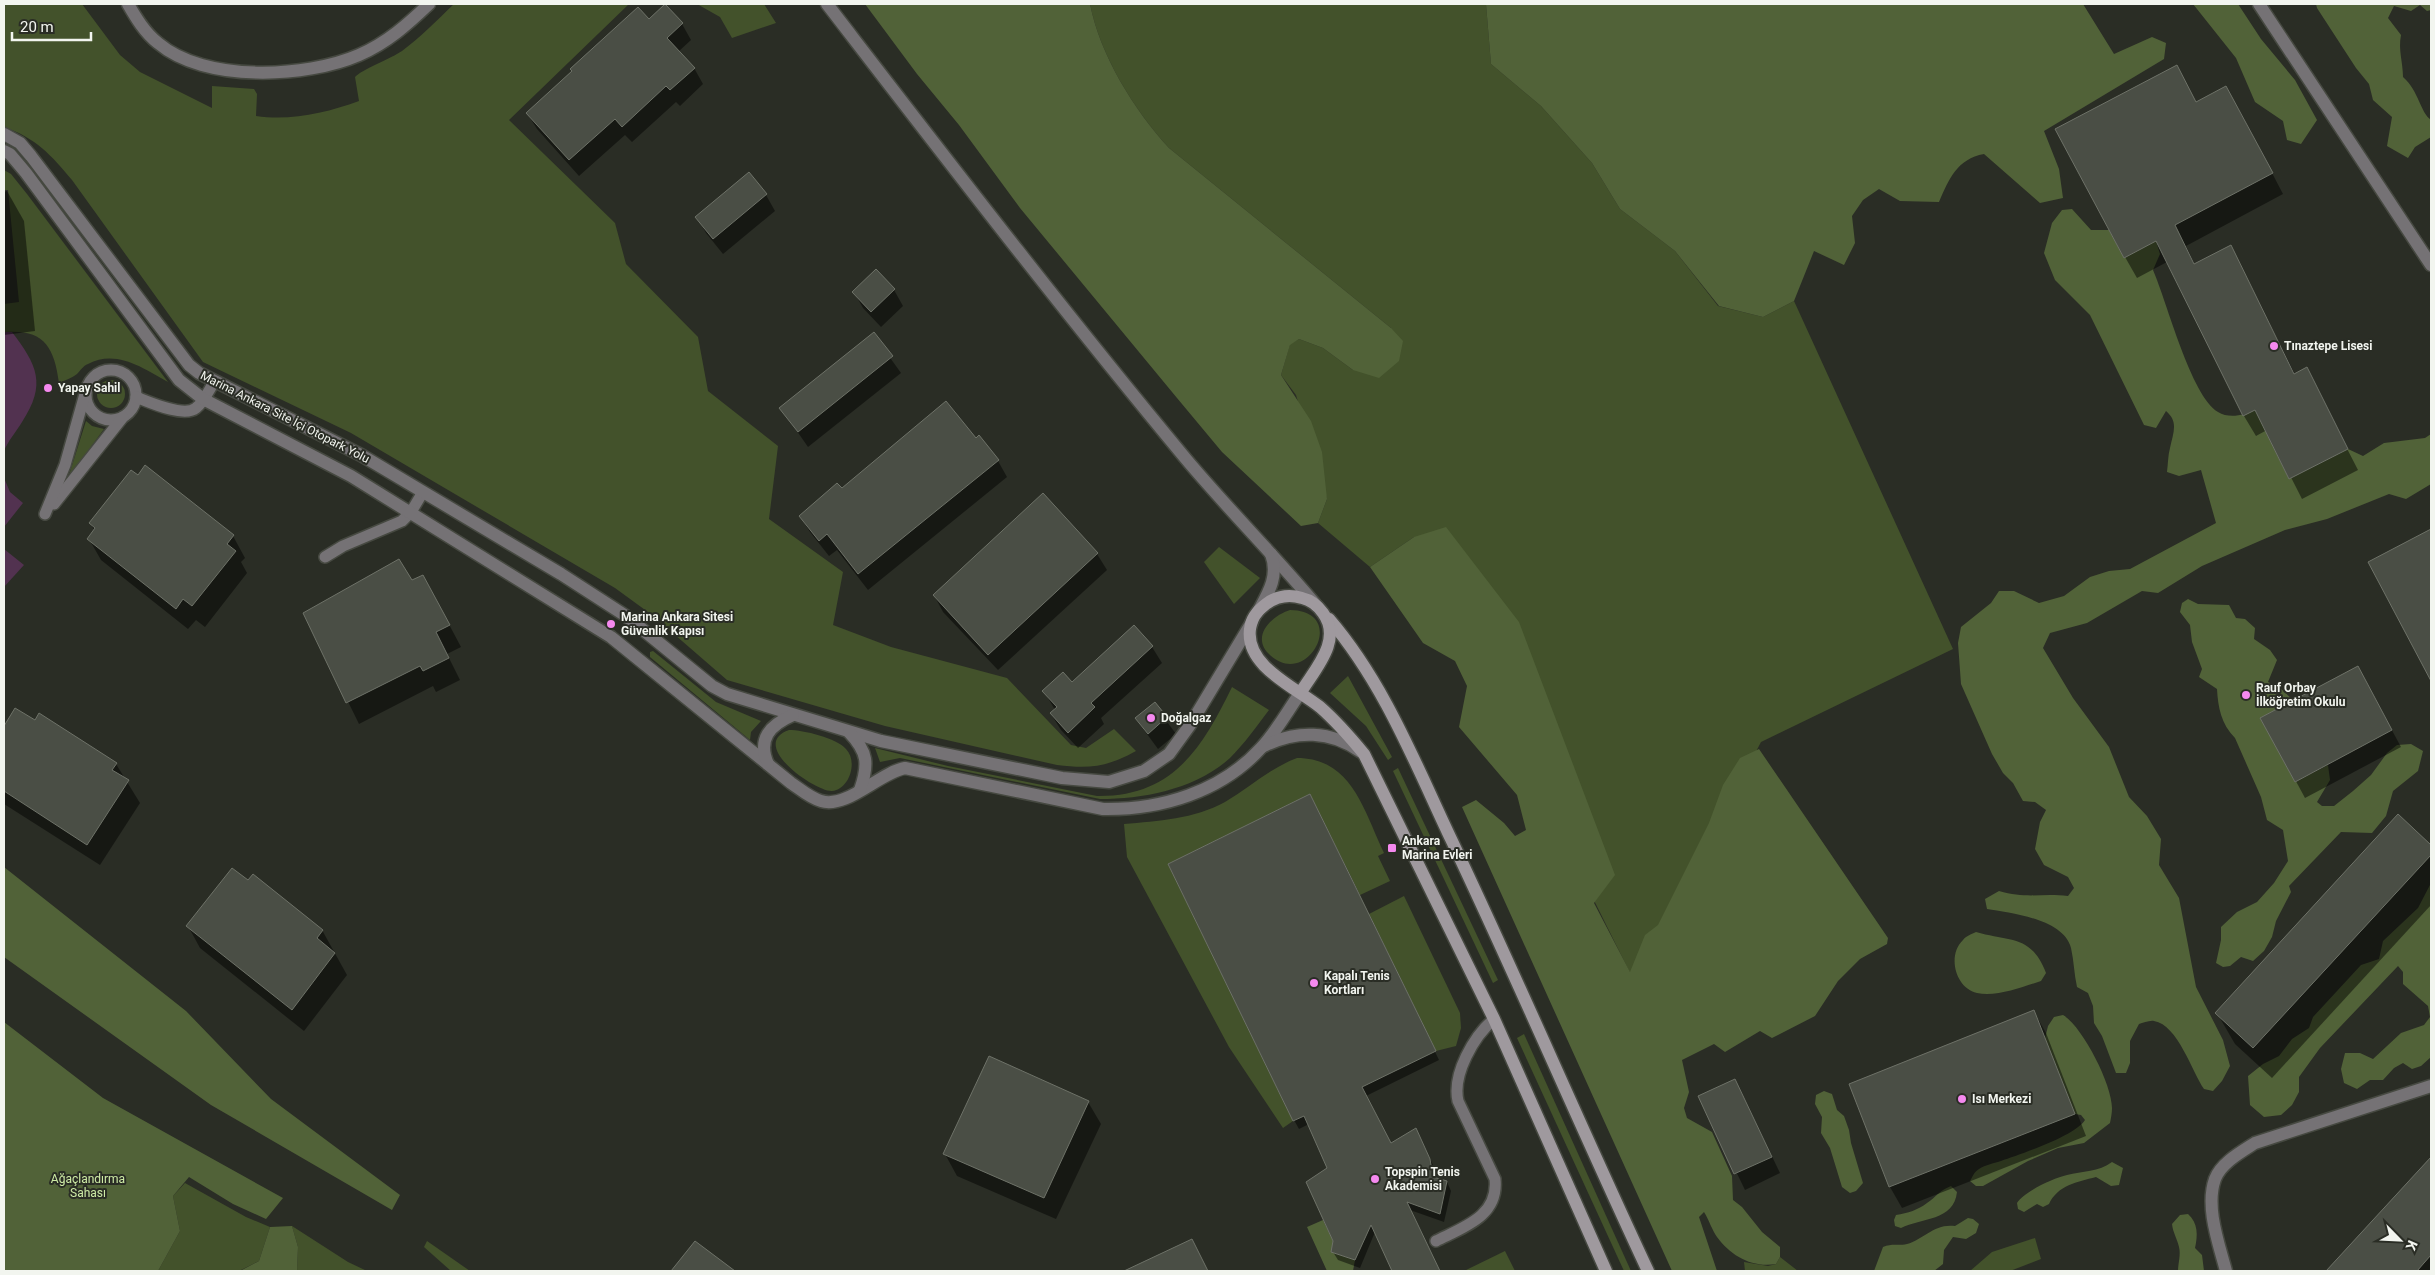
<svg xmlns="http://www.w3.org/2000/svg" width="2435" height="1275" font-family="Roboto,sans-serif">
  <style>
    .green { fill: #43522b }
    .forest { fill: #516238 }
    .water { fill: #523250 }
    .shadow { fill: #0007 }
    .building { fill: #4a4e45; stroke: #6e7268 }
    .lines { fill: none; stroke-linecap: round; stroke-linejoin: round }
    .lane-casing { stroke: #464941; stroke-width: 14 }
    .street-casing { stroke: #464941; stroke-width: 15 }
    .secondary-casing { stroke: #464941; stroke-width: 15 }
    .lane { stroke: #757275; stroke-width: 11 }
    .street { stroke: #757275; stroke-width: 12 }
    .secondary { stroke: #9f999e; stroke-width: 12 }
    .poi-dot { fill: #f589ef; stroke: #2a2d25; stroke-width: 2 }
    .labels { text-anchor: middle; stroke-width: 4; stroke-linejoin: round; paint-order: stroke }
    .poi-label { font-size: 12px; font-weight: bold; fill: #f2f5ef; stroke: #2a2d25; text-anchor: start }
    .street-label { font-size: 12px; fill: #f2f5ef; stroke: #2a2d25 }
    .park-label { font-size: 12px; fill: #ceeba6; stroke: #2a2d25 }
  </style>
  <rect width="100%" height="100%" fill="#2a2d25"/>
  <g class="green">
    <path d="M5,4H82L120,55L140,72L212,108V86L254,89L257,94L256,116C291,121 326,113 359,101L355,77C361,70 392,58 402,51C421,37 437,20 454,4H629L509,120L615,223L626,264L698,337L708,391L778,446L769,519L843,572L833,625L891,647L1007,678L1071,745L1086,748L1114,729L1136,751C1107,767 1090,769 1057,765L885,726L727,680L652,615L615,588L351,433L203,362L72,180C51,155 36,138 4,127Z"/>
    <path d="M697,4H764L776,23L732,38L720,17Z"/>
    <path d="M1090,4H1486L1491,64L1541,106L1592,163L1620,209L1675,251L1718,306L1763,317L1794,301L1953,649L1761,742L1635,983L1414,537L1370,567L1318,523L1327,499L1296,395L1281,375L1290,344L1299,339L1323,348L1353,370L1391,328L1169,148C1134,110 1100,55 1090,4Z"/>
    <path d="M4,170L11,174L27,194L168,382C143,368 116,349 88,364C83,366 81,370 77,374C72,378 65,380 59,383C54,345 43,329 4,332V304L19,302L8,190H4Z"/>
    <circle cx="111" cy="394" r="14"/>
    <path d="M86,421L92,426L104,429L68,478Z"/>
    <path d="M1219,547L1260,578L1234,604L1204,562Z"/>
    <path d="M1290,610C1350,611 1307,690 1270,655C1250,637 1271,616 1290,610Z"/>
    <path d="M653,651L716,702L761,721L751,732L750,740L650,657V652Z"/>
    <path d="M1348,676L1392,757L1388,760L1366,726L1330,693Z"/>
    <path d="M1232,687L1269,710C1257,726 1244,744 1230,758C1196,789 1144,799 1100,799L900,758L880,762L875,748L948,766L1097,796C1173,797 1202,748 1232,687Z"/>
    <path d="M789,730C803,730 837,738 846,749C858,761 850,789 832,791C816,792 747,745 789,730Z"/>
    <path d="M1297,758C1352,758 1364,811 1384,853L1378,856L1390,881L1360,895L1310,794L1168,864L1293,1121L1283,1128L1229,1047L1127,857L1124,824C1158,821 1194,819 1225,802C1249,788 1270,768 1297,758Z"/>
    <path d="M1398,768L1498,980L1493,983L1393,771Z"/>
    <path d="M1404,896L1460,1013L1461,1028L1456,1046L1436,1051L1369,914Z"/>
    <path d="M1524,1034L1631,1271H1624L1517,1038Z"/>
    <path d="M185,1183L246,1217L270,1227L259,1261L239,1271H158L180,1231L173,1196Z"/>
    <path d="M292,1226L348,1262L367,1271H297L298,1247Z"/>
    <path d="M2035,1238L2041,1259L2010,1271H1970L1992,1252Z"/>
    <path d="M427,1241L470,1271H451L424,1247Z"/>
    <path d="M1505,1251L1515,1271H1464Z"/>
    <path d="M1780,1257L1798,1271H1745L1744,1262L1768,1266L1776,1264Z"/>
  </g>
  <g class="forest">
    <path d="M865,4H1090C1100,55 1134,110 1169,148L1391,328L1403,341L1399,361L1379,378L1353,370L1323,348L1299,339L1290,345L1281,375L1311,421L1322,452L1327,499L1318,523L1301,526L1222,452L1177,398L1020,208L959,125L917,74Z"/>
    <path d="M1486,4H2083L2114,54L2152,37L2166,43L2164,59L2044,131L2059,169L2063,198L2040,203L1984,154C1957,159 1949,179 1939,202L1900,201L1879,189L1863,200L1852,216L1855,243L1844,265L1814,251L1794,301L1763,317L1719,306L1675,251L1620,209L1592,163L1541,106L1491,64Z"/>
    <path d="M2193,4H2238L2261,39L2295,80L2317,120L2301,144L2287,140L2283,121L2255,102L2236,58Z"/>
    <path d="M2316,4H2431V10L2427,11L2420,5L2411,11L2394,6L2388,18L2401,35C2398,50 2403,62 2403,77C2419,91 2420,112 2431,120V137L2415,147L2408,158L2387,146L2392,117L2373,100L2369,84L2356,68L2317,8Z"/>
    <path d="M2072,209L2091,230H2109L2124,258L2156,241L2160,254L2153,270C2167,302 2191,396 2218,412C2229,419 2245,415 2255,410L2289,479L2348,449L2363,456L2384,443L2425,438L2431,434V484L2406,499L2389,494L2327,519L2285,530L2202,566L2158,593L2142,591L2087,623L2050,633L2043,648L2073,698L2109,747L2129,797L2147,816L2161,839L2159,865L2179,898L2196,987L2223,1040L2230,1066L2222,1081L2213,1091L2204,1089C2192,1072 2178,1025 2154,1021C2150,1020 2143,1023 2139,1024L2130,1041V1063L2126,1073H2116L2102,1036L2094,1023L2093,1006L2088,993L2077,987C2074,974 2074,961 2071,948C2064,919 2011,913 1987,909L1985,899L1999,891C2026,899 2042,893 2068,896L2074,888L2068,877L2044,865L2035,849L2040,822L2046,810L2035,802L2023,801L2013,783L2003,773L1992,754L1961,684L1958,643L1961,627L1991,603L1999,591H2014L2039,603L2064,596L2090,577L2109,571L2130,569L2216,523L2201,470L2179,476L2167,472C2168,464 2168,455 2170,448C2173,433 2179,422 2166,411L2156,428L2144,425L2090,315L2055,280L2044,253L2052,223L2062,210Z"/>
    <path d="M1446,527L1519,622L1615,875L1594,903L1630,972L1645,935L1658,925L1709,823L1723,785L1740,758L1759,749L1888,938L1887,944L1860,959L1838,981L1815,1016L1772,1038L1760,1031L1725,1052L1714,1044L1682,1060L1689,1092L1684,1108L1687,1118L1712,1132L1732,1176L1733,1200L1742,1207L1762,1232L1780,1247V1257L1776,1264C1752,1268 1731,1256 1717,1237C1712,1230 1709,1220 1704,1212L1699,1217L1717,1271H1672L1462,807L1476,800L1504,823L1515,836L1526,830L1517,795L1459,727L1467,686L1455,661L1423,643L1370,567L1414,537Z"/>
    <path d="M2188,599L2198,604L2229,605L2236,618L2245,619L2255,628L2254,639L2270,650L2277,660L2268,682L2279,687L2293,700L2261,718L2295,782L2328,765L2330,780L2317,802L2322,806H2334L2353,791L2371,775L2387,753L2397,745L2411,744L2423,751L2418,771L2393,791L2386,816L2372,833L2341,832L2289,886L2291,892L2276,921L2272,937L2264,951L2253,961L2241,957L2230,966L2223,967L2216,963L2221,940V927L2237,912L2257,902L2274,883L2288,861L2283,830L2267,820L2261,797L2235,738C2221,724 2218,707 2217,689L2199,677L2202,669L2192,642L2190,625L2180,612L2182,603Z"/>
    <path d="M4,867L186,1011L271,1099L400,1195L392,1210L211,1105L4,957Z"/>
    <path d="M2431,883V1057L2421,1066L2412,1069L2403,1063L2394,1068L2383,1080H2370L2357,1089L2344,1083L2341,1069L2345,1053H2360L2373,1059L2401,1033L2424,1025L2430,1017L2428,1006L2403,984V972L2398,966L2320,1048L2299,1077V1092L2292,1105L2281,1115L2264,1117L2250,1105L2248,1076L2263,1064L2279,1056L2292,1039L2309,1028L2313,1017L2361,965L2379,959L2383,941L2418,908Z"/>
    <path d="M1976,932C2010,942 2031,934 2046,973L2041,981C2022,987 1997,997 1977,993C1955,988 1947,955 1963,940C1966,936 1972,934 1976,932Z"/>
    <path d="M2063,1015C2082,1026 2112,1084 2112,1108C2112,1113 2111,1118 2110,1123L2084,1143L2058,1148L2028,1161L1983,1186H1976L1970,1181C1973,1176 1974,1172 1979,1169C1985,1165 1995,1163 2001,1161C2021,1154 2075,1136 2085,1120L2081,1115L2075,1114L2045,1038L2048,1026L2054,1017Z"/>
    <path d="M4,1022L103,1098L283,1198L266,1219L233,1204L189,1177L173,1196L180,1231L158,1271H4Z"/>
    <path d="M1824,1091L1832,1094L1837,1110L1844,1116L1849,1130L1851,1143L1863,1183L1856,1191L1850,1193L1842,1187L1830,1148L1821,1133L1822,1117L1815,1104L1816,1095Z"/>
    <path d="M2112,1162L2123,1168L2119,1185L2111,1186L2096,1177C2077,1182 2058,1185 2049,1204L2043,1207L2037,1204L2024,1212L2018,1209L2017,1203C2024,1192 2053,1178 2067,1175C2082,1171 2099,1172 2112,1162Z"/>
    <path d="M1951,1186L1957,1192C1954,1221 1921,1218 1901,1228L1895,1226L1894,1220L1896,1215C1908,1213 1918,1210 1927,1203C1936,1197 1940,1190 1951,1186Z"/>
    <path d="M2188,1214C2198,1223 2198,1235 2195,1248L2202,1255L2204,1271H2178C2178,1263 2181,1255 2179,1247C2177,1238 2173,1233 2172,1224L2180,1215Z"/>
    <path d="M1968,1218L1973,1219L1979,1224L1976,1233L1966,1239L1953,1237L1944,1250L1943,1264L1934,1271H1874L1883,1247C1892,1243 1898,1246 1907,1244C1924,1239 1935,1223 1955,1226Z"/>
    <path d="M1323,1220L1333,1241L1332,1252L1355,1260L1353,1271H1327L1307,1227Z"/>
    <path d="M292,1226L298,1247L297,1271H240L259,1261L270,1227Z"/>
  </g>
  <g class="water">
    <path d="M4,332H12C37,365 47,384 22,422C16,432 8,441 4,451Z"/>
    <path d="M4,478L10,492L23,503L4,527Z"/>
    <path d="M4,549L24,565L4,587Z"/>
  </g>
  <g class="shadow">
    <path d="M649,21L682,24L691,40L678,52L694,68L703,84L680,106L676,102L632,142L625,135L579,176L537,129L527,113Z"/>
    <path d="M2197,103L2238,108L2283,194L2186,246L2195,265L2230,247L2295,374L2306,369L2358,470L2302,499L2267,430L2256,436L2244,416L2167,262L2137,278L2125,257Z"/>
    <path d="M749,174L766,195L775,211L723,254L706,233L697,217Z"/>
    <path d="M7,191L24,221L35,331L4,335V192Z"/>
    <path d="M876,271L894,290L903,306L881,327L863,308L854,292Z"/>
    <path d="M873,334L901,373L808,447L781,408Z"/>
    <path d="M976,440L998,461L1007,477L868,590L837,550L829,556L810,532L800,516Z"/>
    <path d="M90,523L233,536L245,558L241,562L247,573L205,627L196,620L188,629L101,560L89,539L95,531Z"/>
    <path d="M2426,533L2431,543V678L2370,563Z"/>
    <path d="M1097,554L1107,570L998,670L943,612L934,595Z"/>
    <path d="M412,582L435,598L461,647L447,654L460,680L436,692L433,686L359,724L305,614Z"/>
    <path d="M1134,627L1152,647L1162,663L1101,718L1104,724L1078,748L1061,730L1051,714L1055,710L1044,691L1072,684Z"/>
    <path d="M2367,684L2401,747L2305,798L2262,718Z"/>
    <path d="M1154,704L1176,734L1158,749L1136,719Z"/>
    <path d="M16,710L116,764L140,803L100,865L4,804V728Z"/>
    <path d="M1314,804L1439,1060L1366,1096L1391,1145L1416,1130L1435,1169L1436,1179L1447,1182L1451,1191L1444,1222L1410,1210L1439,1271H1394L1375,1232L1360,1268L1338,1260L1333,1252L1334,1241L1329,1168L1309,1124L1299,1129L1294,1120L1170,864Z"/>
    <path d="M2398,816L2431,847V905L2272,1078L2235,1044L2217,1013Z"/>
    <path d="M188,926L322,930L347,975L304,1031L200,948Z"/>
    <path d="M2034,1012L2046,1033L2086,1136L1902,1208L1890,1187L1850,1084Z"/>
    <path d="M1735,1080L1780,1173L1745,1190L1700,1097Z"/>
    <path d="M1088,1102L1101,1124L1056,1219L957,1176L945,1154Z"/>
    <path d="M2431,1159V1271H2328Z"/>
    <path d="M1192,1241L1208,1271H1127Z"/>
    <path d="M696,1243L733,1271H673Z"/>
  </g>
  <g class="building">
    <path d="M665,4L683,23L667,38L695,68L670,90L666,86L622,127L615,119L569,160L526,113L572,71L570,69L638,7L649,19Z"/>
    <path d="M2177,65L2196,102L2226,86L2273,173L2175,225L2194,264L2231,245L2294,374L2307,367L2348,449L2289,479L2255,410L2243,416L2156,241L2124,258L2055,129Z"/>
    <path d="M749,172L767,194L713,239L695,217Z"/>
    <path d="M876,269L895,289L871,312L852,292Z"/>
    <path d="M874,332L893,356L798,432L779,408Z"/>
    <path d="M946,401L976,438L979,435L999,460L858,574L827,534L819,541L799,516L837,483L842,488Z"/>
    <path d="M145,465L234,535L227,544L236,551L192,606L183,599L176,609L87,539L95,528L89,523L131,470L138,475Z"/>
    <path d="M1043,493L1098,553L988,655L933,595Z"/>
    <path d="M2431,529V681L2368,562Z"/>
    <path d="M399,559L412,580L423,575L450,625L436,632L449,658L423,671L420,666L346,703L303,613Z"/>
    <path d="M1134,625L1153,646L1091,703L1095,707L1068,733L1050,713L1057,707L1042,691L1063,672L1072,682Z"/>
    <path d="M2358,666L2392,730L2295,782L2260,718Z"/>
    <path d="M1155,702L1167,717L1148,734L1135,718Z"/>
    <path d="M15,708L35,720L39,713L117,763L112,770L129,780L87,845L4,791V726Z"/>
    <path d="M1310,794L1436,1051L1362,1087L1391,1143L1416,1128L1430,1159L1433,1177L1447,1181L1440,1214L1407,1202L1440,1271H1392L1371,1225L1355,1260L1331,1252L1333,1241L1306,1182L1327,1168L1304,1116L1293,1121L1168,864Z"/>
    <path d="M2398,814L2431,845V855L2253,1048L2215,1013Z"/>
    <path d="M232,868L248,880L253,874L323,930L317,938L335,953L292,1010L186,926Z"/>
    <path d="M2034,1010L2075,1114L1889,1187L1849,1084Z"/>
    <path d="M989,1056L1089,1101L1044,1198L943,1154Z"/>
    <path d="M1735,1079L1772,1157L1734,1174L1698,1096Z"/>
    <path d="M2431,1157V1255L2417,1271H2326Z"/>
    <path d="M1192,1239L1208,1271H1124Z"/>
    <path d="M695,1241L735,1271H671Z"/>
  </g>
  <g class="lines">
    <defs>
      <g id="lane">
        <circle cx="111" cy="395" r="25"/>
        <path d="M136,397C149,402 184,418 196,408C204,402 209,390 214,382"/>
        <path d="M54,504L123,417"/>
        <path d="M45,514L65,465L85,394"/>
        <path d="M325,557L343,546L402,521L411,512L423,492"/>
        <path d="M1436,1241C1464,1227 1499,1216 1495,1179L1458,1101C1452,1074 1474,1036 1494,1019"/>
      </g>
      <g id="street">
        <path d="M128,4C136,18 145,33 158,43C205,83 306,78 359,55C387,43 408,24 429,4"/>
        <path d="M827,4C945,157 1063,311 1186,459C1228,509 1274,555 1316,605"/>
        <path d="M2259,4L2431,265"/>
        <path d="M4,134L20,143L31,156L189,365L199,373L361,455L561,574L626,616L712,686L727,694L881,741L1062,778L1109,782L1144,771L1169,754L1190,725L1252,622"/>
        <path d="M4,151L10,154L26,173L179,380L203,399L351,476L611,637L791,783C800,789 810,798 821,801C847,809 879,773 905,768L1103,809C1161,810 1221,792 1261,748C1277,731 1288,710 1301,692"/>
        <path d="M1259,610C1269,592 1279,575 1271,554"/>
        <path d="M849,732C868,752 869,764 860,790"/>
        <path d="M1264,746C1296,730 1331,730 1361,752"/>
        <path d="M768,764C757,739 770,725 793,715"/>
        <path d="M2226,1271C2219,1244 2205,1207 2215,1179C2221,1163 2241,1152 2255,1143L2431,1086"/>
      </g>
      <g id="secondary">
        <path d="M1329,619C1384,683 1415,763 1451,839C1519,982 1581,1128 1648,1271"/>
        <path d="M1301,692C1315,669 1343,640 1323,613C1318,606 1311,600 1302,598C1289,594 1277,596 1266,604C1258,610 1251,619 1250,629C1245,666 1295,687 1320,707C1336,721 1350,737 1364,754L1494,1019L1606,1271"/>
      </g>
    </defs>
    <use href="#lane" class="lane-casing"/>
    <use href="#street" class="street-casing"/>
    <use href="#secondary" class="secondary-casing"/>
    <use href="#lane" class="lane"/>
    <use href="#street" class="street"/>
    <use href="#secondary" class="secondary"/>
  </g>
  <g class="poi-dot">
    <circle cx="2274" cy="346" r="5"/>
    <circle cx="48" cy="388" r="5"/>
    <circle cx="611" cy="624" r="5"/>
    <circle cx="2246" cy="695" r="5"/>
    <circle cx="1151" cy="718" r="5"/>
    <rect x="1387" y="843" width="10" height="10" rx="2.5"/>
    <circle cx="1314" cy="983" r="5"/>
    <circle cx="1962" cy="1099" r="5"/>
    <circle cx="1375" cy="1179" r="5"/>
  </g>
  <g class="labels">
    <g class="poi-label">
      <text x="2284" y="350">Tınaztepe Lisesi</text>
      <text x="58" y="392">Yapay Sahil</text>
      <text x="621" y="621">Marina Ankara Sitesi<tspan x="621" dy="14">Güvenlik Kapısı</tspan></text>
      <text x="2256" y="692">Rauf Orbay<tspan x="2256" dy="14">İlköğretim Okulu</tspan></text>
      <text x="1161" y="722">Doğalgaz</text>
      <text x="1402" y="845">Ankara<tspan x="1402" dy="14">Marina Evleri</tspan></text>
      <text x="1324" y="980">Kapalı Tenis<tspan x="1324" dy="14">Kortları</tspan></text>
      <text x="1972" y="1103">Isı Merkezi</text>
      <text x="1385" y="1176">Topspin Tenis<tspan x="1385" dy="14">Akademisi</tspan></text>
    </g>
    <g class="street-label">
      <text transform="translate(285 417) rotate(27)" y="4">Marina Ankara Site İçi Otopark Yolu</text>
    </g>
    <g class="park-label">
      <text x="88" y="1183">Ağaçlandırma<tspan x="88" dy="14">Sahası</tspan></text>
    </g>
  </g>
  <rect width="2435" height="1275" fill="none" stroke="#f2f5ef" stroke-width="10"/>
  <g transform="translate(2400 1240) rotate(114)" stroke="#2a2d25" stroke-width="4" paint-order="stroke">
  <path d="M0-4L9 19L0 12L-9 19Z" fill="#f2f5ef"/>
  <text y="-8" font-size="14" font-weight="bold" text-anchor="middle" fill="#f2f5ef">K</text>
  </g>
  <path d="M12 32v8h79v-8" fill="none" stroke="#f2f5ef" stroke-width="2.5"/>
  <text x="20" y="32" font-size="15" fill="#f2f5ef" stroke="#2a2d25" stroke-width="4" paint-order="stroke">20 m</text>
</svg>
